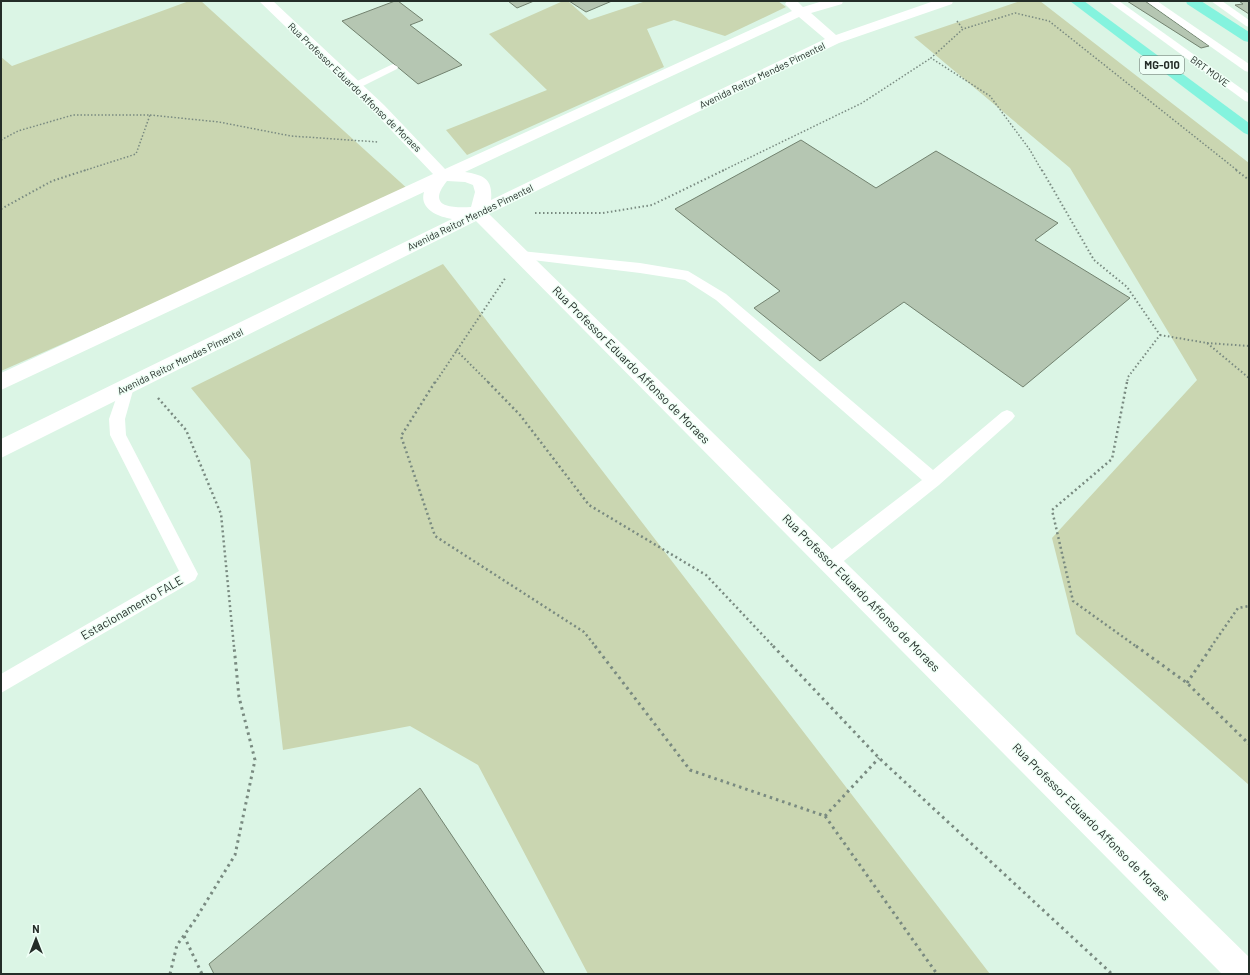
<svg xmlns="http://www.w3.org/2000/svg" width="1250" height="975" font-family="Barlow,sans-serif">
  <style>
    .green { fill: #cad6b1 }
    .building { fill: #b5c6b2; stroke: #72826f }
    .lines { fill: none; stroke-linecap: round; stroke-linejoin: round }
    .path-far3 { stroke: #798a80; stroke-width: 1.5; stroke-dasharray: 1.5 2; stroke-linecap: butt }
    .path-far2 { stroke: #798a80; stroke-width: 2; stroke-dasharray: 1.5 2.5; stroke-linecap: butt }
    .path-far1 { stroke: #798a80; stroke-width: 2.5; stroke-dasharray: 2 3; stroke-linecap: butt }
    .path { stroke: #798a80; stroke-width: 3; stroke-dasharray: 2.5 4; stroke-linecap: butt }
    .service { fill: #fff; fill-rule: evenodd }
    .minor { fill: #fff; fill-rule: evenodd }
    .trunk { fill: #84f3de; fill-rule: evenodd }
    .labels { text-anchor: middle; stroke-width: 3; stroke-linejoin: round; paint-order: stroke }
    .far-street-label { font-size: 10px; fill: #242d28; stroke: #effff6 }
    .shield { fill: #effff6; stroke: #616c66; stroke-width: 1 }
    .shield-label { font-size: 11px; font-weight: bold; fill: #242d28 }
    .street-label { font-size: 12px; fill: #242d28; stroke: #effff6 }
  </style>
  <rect width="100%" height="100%" fill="#dbf5e5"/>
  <g class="green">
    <path d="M189,1H201L410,191L1,371V57L12,66Z"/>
    <path d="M563,1H568L589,20L646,1H778L786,7L725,36L674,20L647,29L664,67L467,155L446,130L547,90L489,34Z"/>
    <path d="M1020,1H1040L1249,163V785L1076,634L1052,538L1197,380L1070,168L914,37Z"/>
    <path d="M443,264L990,974H588L478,765L410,726L283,750L250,460L191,388Z"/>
  </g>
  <g class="building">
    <path d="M395,1H398L423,20L410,25L462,65L418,84L342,21Z"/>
    <path d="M508,1H534L517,8Z"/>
    <path d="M569,1H612L586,12Z"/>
    <path d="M1127,1H1145L1209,46L1201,48Z"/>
    <path d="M1239,1H1249V14L1235,5L1243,4Z"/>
    <path d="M801,140L876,188L936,151L1058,223L1035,240L1130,298L1023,387L904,302L820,361L754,308L780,291L675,209Z"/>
    <path d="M420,788L545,974H214L209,964Z"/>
  </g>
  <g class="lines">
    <g class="path-far3">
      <path d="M957,21L963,29"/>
      <path d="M150,115L219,122L291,136L378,142"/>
      <path d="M1,140L18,131L73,115H150L136,154L83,171"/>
      <path d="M722,171L862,103L931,58"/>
      <path d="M1042,171L1030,150L990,96L931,58L963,29L1015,13L1049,21L1238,171"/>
    </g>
    <g class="path-far2">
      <path d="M1042,170L1094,260L1127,287L1160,335L1128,377L1127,383"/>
      <path d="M1236,170L1249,180"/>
      <path d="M1,209L52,181L86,170"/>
      <path d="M535,213H603L652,205L724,170"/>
      <path d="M1160,335L1207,343L1249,378"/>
      <path d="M1207,343L1249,346"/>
      <path d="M456,350L489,383"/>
      <path d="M435,383L506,277"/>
    </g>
    <g class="path-far1">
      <path d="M435,382L401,436L435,536L584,632L596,647"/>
      <path d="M488,382L520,415L589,505L706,575L774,647"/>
      <path d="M1127,382L1112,459L1052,510L1073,601L1137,647"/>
      <path d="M158,398L186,430L221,514L234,647"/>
      <path d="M1211,647L1238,608L1249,606"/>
    </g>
    <g class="path">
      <path d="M595,646L690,770L825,816L937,974"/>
      <path d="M773,646L879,758L1112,974"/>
      <path d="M1136,646L1187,683L1249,744"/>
      <path d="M1187,683L1212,646"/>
      <path d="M825,816L879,758"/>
      <path d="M184,936L202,974"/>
      <path d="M170,974L177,945L195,920L235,855L255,760L239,697L234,646"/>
    </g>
    <g class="service">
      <path d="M1108,1H1119L1249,94V102L1245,101Z"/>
      <path d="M1146,1H1157L1249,64V72L1245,71Z"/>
      <path d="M1211,1H1222L1249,20V27L1246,26Z"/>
      <path d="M393,64L398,67L397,69L359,88L355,89L350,86L351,84Z"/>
      <path d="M521,251L640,263L688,271L726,294L933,470L1002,412L1007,410L1012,412L1015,416L1012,420L939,485L835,568L829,570L823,568L820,562L823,556L922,480L716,300L685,280L640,273L516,258L515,255L516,252Z"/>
      <path d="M127,381L132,383L134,387L125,419L126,435L198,574L195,580L1,693V674L179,571L110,435L109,419L120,387L122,383Z"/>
    </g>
    <path class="minor" d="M259,1H273L384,105L445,169L792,11L785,4L787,1H797L803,7L823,1H843L842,4L811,13L836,35L934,1H953L952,4L839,43L489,214L1249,957V974H1222L476,221L1,458V439L452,219C438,217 419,209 424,192L1,390V373L433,174L373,111ZM799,17L825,39L491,200C493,179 484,175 465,172ZM447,181L465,182L473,185L475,192L471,207C451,208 426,207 447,181Z"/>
    <g class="trunk">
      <path d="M1070,1H1084L1249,123V135L1244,133Z"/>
      <path d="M1186,1H1201L1249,32V42L1244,41L1187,4Z"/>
    </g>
  </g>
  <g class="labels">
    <g class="far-street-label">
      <text transform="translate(1210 71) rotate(36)" y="4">BRT MOVE</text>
      <text transform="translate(762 75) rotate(-26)" y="4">Avenida Reitor Mendes Pimentel</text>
      <text transform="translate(355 87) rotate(44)" y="4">Rua Professor Eduardo Affonso de Moraes</text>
      <text transform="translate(470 217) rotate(-26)" y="4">Avenida Reitor Mendes Pimentel</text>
      <text transform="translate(180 361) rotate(-26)" y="4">Avenida Reitor Mendes Pimentel</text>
    </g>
    <rect class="shield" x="1140" y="56" width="44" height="18" rx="3"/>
    <g class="shield-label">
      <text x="1162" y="69">MG-010</text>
    </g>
    <g class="street-label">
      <text transform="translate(631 365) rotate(45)" y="4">Rua Professor Eduardo Affonso de Moraes</text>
      <text transform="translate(861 593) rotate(45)" y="4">Rua Professor Eduardo Affonso de Moraes</text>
      <text transform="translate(132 608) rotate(-30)" y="4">Estacionamento FALE</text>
      <text transform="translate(1091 822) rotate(45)" y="4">Rua Professor Eduardo Affonso de Moraes</text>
    </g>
  </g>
  <rect width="1250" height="975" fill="none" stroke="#242d28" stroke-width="4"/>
  <g transform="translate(36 939)" stroke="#effff6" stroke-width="3" paint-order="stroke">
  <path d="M0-3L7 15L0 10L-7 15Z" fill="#242d28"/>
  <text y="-6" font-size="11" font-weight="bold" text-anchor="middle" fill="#242d28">N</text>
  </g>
</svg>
